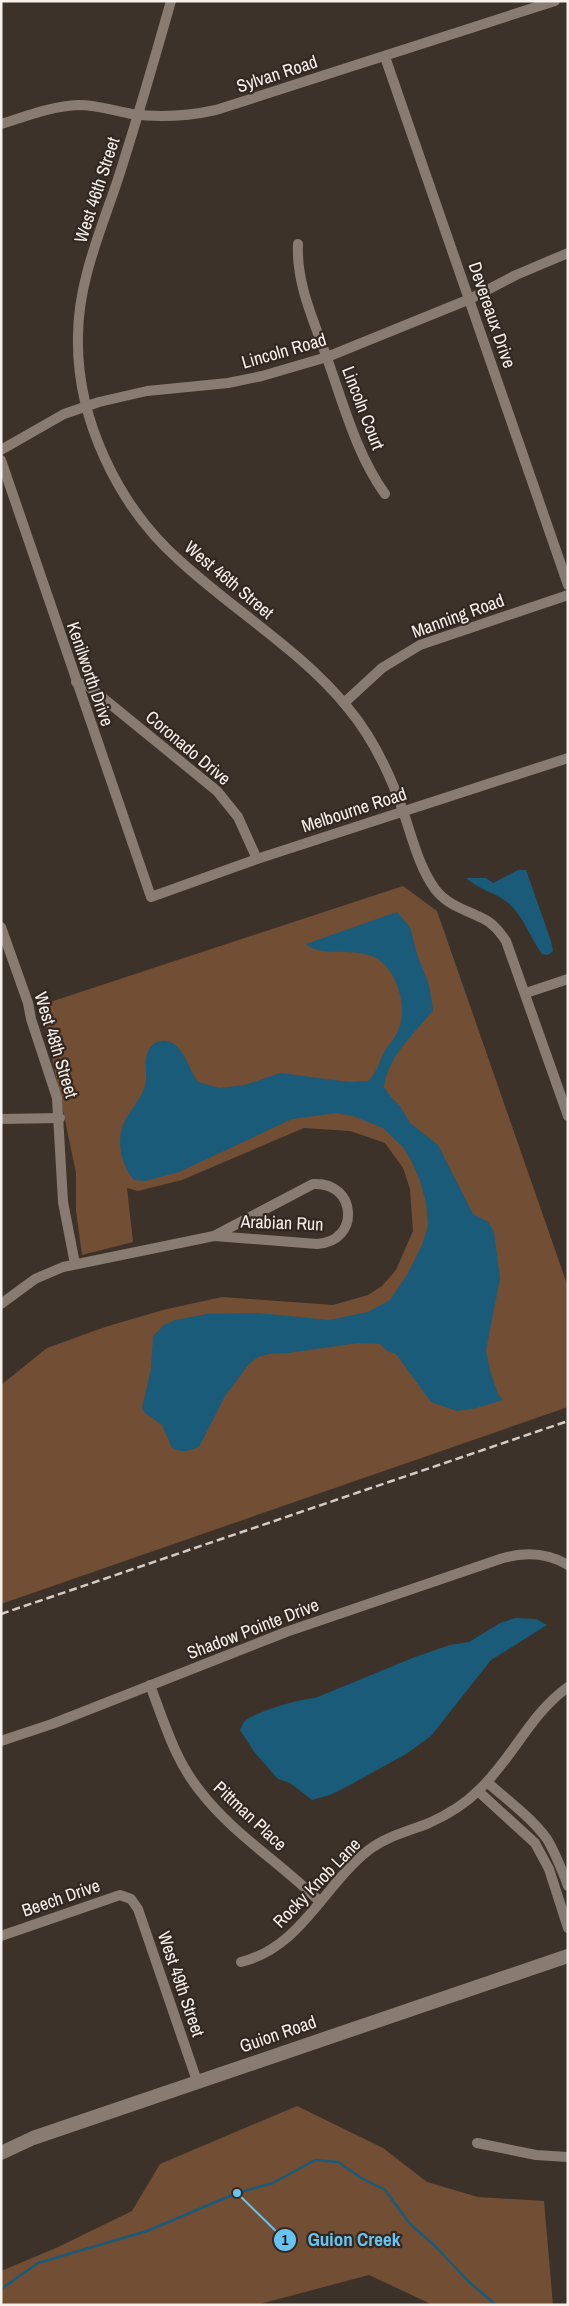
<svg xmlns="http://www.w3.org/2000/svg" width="569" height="2306" font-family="'Archivo Narrow',sans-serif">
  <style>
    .green { fill: #714e34 }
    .water { fill: #195b78 }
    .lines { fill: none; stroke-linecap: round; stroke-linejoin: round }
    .stream { stroke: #195b78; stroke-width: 2.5 }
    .street { stroke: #887b72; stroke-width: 10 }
    .secondary { stroke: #887b72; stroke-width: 14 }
    .rail { stroke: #d3cbc5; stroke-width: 2.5; stroke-dasharray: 8 4; stroke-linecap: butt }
    .labels { text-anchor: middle; stroke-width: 4.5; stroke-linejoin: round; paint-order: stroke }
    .street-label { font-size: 18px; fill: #f7f0eb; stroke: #332821 }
    .leader { fill: none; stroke: #68c4f0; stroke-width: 2 }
    .callout-dot { fill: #68c4f0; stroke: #332821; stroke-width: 2 }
    .mark-label { font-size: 15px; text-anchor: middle; font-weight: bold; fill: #111 }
    .callout-label { font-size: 19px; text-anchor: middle; font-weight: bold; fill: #68c4f0; stroke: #332821; stroke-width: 4.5; stroke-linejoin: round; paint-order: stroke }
  </style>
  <rect width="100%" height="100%" fill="#3d322a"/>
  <g class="green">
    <path d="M403,886L437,911L568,1287V1407L1,1604V1385L47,1348L105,1327L163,1310L222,1297L333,1305L368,1295L382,1286L396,1270L413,1231L410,1189L403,1168L385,1143L350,1131L304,1128L182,1180L138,1191L127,1188L133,1242L82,1255L76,1211V1173L41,1005Z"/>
    <path d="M297,2106L383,2148L427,2182L478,2197L544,2201L553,2305H433L369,2275L256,2305H1V2271L56,2248L132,2211L160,2164Z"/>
  </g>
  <g class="water">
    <path d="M518,870H526L551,941L553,951L548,955L542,954C530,938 523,915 507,902C494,892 478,889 466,878H486L493,883Z"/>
    <path d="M397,912L410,927L417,954L429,985L433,1010C415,1034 388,1055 384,1087L391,1097L400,1106L410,1123L438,1145L473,1214L488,1222L494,1232L500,1278L486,1350L490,1371L498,1394L503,1400L477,1408L457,1411L431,1402L396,1354L387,1351L380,1344L358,1343L288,1353L269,1354L258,1357L249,1364L225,1396L199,1447C189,1451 182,1453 172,1448L162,1425L145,1413L142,1408L151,1369L153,1336L164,1325L175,1320L207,1314L258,1313L329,1320L368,1312L390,1300L407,1275L422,1245L428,1226L426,1202L420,1181L412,1162L403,1147L383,1128L353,1116L336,1113L292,1119L179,1172L145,1181L134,1180C121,1166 116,1140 124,1122C131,1108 143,1098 146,1082C147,1071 143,1058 150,1048C154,1042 162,1039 170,1042C184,1047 189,1070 198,1082L219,1088L245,1085L280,1073L349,1082L368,1081C376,1074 379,1064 383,1054C388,1045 396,1038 399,1028C408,1006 396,965 372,956C353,948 319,957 306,944Z"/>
    <path d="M515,1618L536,1619L547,1625L491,1660L431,1736L406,1754L350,1785L330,1795L312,1800L290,1783L278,1779L255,1753L240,1730C242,1726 243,1722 246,1720C258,1711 300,1699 315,1698L415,1657L450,1645L469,1642L500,1623Z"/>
  </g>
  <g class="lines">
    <path class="stream" d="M1,2289L38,2263L147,2231L237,2193L273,2183L315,2160L338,2162L361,2178L385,2190L410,2224L434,2245L469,2282L496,2305"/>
    <g class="street">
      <path d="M171,1C154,61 137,120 118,179C101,230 78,282 78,336C76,418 118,506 179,560C233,610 302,651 348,708C374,739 390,774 403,811C412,837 419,867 435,889C447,905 464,909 482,918C493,923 499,931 506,941L568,1116"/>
      <path d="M385,57L568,585"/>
      <path d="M1,124C27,116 52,106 79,105C97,105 114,111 132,114C160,118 188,116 216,110L555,1"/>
      <path d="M298,244C296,285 315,323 328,361C344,406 357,455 385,494"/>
      <path d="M1,450L64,414L99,402L147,391L228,383L262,376L327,357L470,299L516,275L568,253"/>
      <path d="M1,460L151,897L257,859L568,758"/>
      <path d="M76,682L87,685L217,791L238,817L257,859"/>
      <path d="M344,703L382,668L420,645L568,595"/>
      <path d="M1,927L28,1003L31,1019L57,1098L63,1202L75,1264"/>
      <path d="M526,993L568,979"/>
      <path d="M1,1119L60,1118"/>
      <path d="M313,1184C357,1181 361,1242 317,1244L214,1236Z"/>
      <path d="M1,1304L35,1279L63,1267L214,1236"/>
      <path d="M150,1685C164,1722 175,1760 200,1791C233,1834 282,1864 320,1902"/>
      <path d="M1,1741L52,1724L286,1632L503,1558C525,1552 548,1553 568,1565"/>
      <path d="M487,1782C507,1800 531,1817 547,1839C556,1854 562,1870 568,1886"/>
      <path d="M478,1791L535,1843L549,1869L568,1928"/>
      <path d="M1,1936L120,1895L131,1899L138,1909L197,2081"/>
      <path d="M241,1962C302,1947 324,1884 370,1849C388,1836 409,1831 429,1823C447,1815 465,1804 479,1790C513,1758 530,1714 568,1687"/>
      <path d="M477,2143L536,2155L568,2157"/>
    </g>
    <path class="secondary" d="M1,2153L33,2138L568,1956"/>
    <path class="rail" d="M1,1614L568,1421"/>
  </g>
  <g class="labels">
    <g class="street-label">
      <text transform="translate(277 74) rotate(-18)" y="6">Sylvan Road</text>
      <text transform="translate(97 190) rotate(-72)" y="6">West 46th Street</text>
      <text transform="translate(492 315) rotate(71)" y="6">Devereaux Drive</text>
      <text transform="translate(284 351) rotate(-16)" y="6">Lincoln Road</text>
      <text transform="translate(363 408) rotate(69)" y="6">Lincoln Court</text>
      <text transform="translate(229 580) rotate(40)" y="6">West 46th Street</text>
      <text transform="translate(458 616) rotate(-20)" y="6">Manning Road</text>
      <text transform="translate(90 674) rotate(71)" y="6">Kenilworth Drive</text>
      <text transform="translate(188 748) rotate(40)" y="6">Coronado Drive</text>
      <text transform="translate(354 810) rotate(-18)" y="6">Melbourne Road</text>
      <text transform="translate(56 1045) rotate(73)" y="6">West 48th Street</text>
      <text transform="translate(282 1223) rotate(2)" y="6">Arabian Run</text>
      <text transform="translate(253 1629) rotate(-21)" y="6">Shadow Pointe Drive</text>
      <text transform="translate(250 1816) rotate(43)" y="6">Pittman Place</text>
      <text transform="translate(317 1883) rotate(-46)" y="6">Rocky Knob Lane</text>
      <text transform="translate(61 1898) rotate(-19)" y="6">Beech Drive</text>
      <text transform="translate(181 1984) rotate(71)" y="6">West 49th Street</text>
      <text transform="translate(278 2034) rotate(-19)" y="6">Guion Road</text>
    </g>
  </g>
  <path class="leader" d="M237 2193L285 2240"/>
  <g class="callout-dot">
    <circle cx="237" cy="2193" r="5"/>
    <circle cx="285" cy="2240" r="12"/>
  </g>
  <g class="mark-label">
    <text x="285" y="2245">1</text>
  </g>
  <g class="callout-label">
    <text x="354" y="2246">Guion Creek</text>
  </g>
  <rect width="569" height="2306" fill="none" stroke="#f7f0eb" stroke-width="5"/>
</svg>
